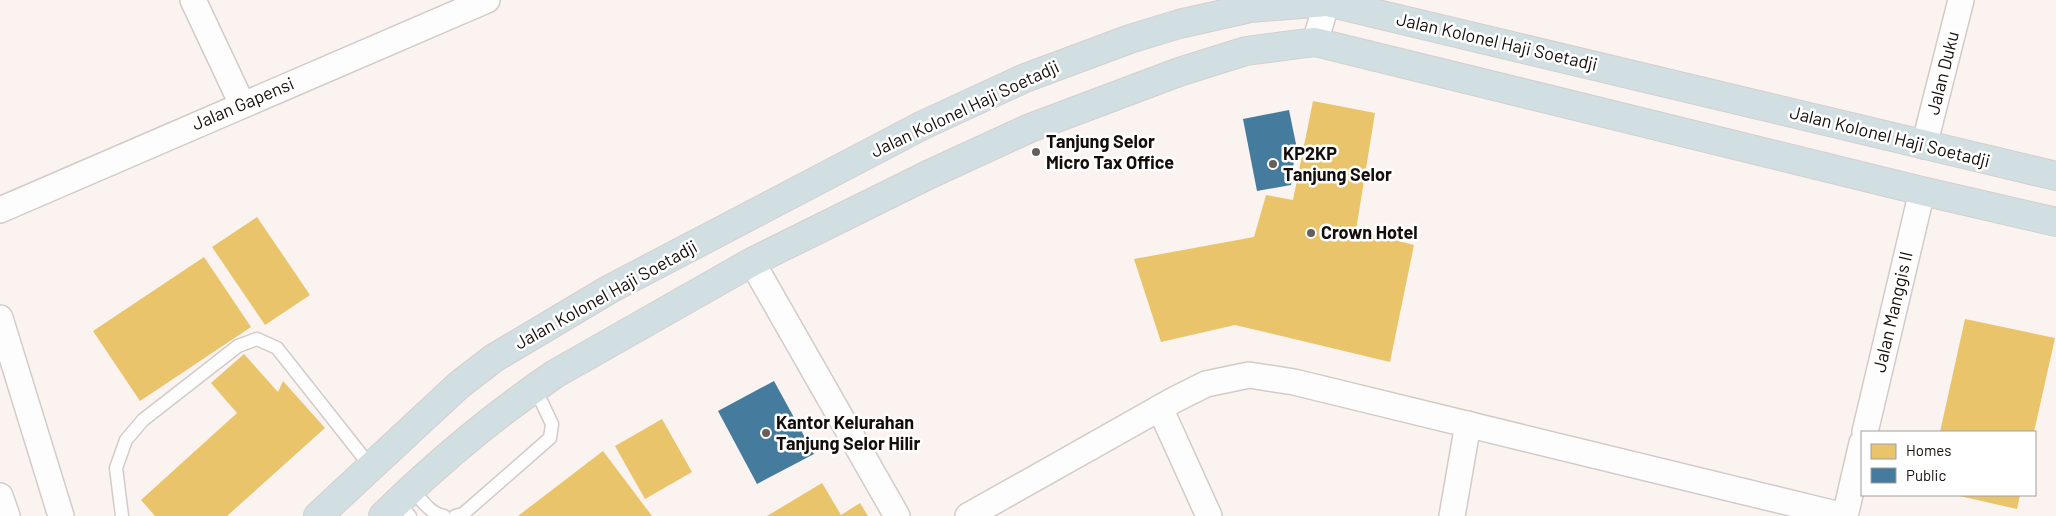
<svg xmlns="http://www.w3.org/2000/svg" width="2056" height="516" font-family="Barlow,sans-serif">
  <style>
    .homes { fill: #e9c46a }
    .public { fill: #457b9d }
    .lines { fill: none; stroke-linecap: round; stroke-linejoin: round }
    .lane-casing { stroke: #d2cbc7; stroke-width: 15 }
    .street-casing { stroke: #d2cbc7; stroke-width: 28 }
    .highway-casing { stroke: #d3cfcd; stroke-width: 30 }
    .lane { stroke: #fefdfd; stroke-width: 12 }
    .street { stroke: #fefdfd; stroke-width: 25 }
    .highway { stroke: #d2dfe2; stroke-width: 28 }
    .poi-dot { fill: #655e5a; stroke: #fff; stroke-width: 2 }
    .labels { text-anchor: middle; stroke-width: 5; stroke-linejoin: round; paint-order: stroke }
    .street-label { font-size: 18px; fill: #140d0a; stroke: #fff }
    .poi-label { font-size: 18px; font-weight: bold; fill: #140d0a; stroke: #fff; text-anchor: start }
  </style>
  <rect width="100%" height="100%" fill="#fbf3f0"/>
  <g class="homes">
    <path d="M1313,101L1375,113L1356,230L1414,245L1390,362L1235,325L1161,342L1134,259L1254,237L1266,195L1293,200Z"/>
    <path d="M257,217L310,295L265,325L212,247Z"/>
    <path d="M204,257L251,327L140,401L93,331Z"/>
    <path d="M1965,319L2055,338L2034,432H1940Z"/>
    <path d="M244,354L278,392L283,381L325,428L227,516H155L141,500L237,413L211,383Z"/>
    <path d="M662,419L692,472L645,499L615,446Z"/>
    <path d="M603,451L652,516H518Z"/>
    <path d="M822,483L841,515L860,503L868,516H767Z"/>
    <path d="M1955,495H2020L2017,509Z"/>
  </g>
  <g class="public">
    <path d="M1289,110L1296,144L1291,185L1257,191L1243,119Z"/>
    <path d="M774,381L814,454L757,484L718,411Z"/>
  </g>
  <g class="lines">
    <defs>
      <g id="lane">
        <path d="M411,488C420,498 430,514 444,516"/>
        <path d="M397,502L410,516"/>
        <path d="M122,516L116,468L126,440L143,420L238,346L257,339L277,348L371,467"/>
        <path d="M455,516L463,514L550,438L552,424L535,388"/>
      </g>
      <g id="street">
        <path d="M193,0L242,104"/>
        <path d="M1315,42L1327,2"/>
        <path d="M1924,146L1961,0"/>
        <path d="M0,210L487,0"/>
        <path d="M752,262L897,516"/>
        <path d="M0,318L61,516"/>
        <path d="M1160,408L1209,516"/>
        <path d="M1865,432L1922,191"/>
        <path d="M0,496L7,516"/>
        <path d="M968,516L1174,400L1206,384L1249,375L1294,382L1844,516"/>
        <path d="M1452,516L1468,424"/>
        <path d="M1845,516L1862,443"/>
      </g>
      <g id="highway">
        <path d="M318,516L459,385L494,358L610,289L923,125L1025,78L1130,39L1179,24L1250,8L1327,2L2056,176"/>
        <path d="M383,516C436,464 493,416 555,374L752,262L930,174L1030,128L1179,72L1246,51L1315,42L1922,191L2056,222"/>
      </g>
    </defs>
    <use href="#lane" class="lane-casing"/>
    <use href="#street" class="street-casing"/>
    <use href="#highway" class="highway-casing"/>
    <use href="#lane" class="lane"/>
    <use href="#street" class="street"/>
    <use href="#highway" class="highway"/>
  </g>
  <g class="poi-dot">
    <circle cx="1036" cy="152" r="5"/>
    <circle cx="1273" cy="164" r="5"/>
    <circle cx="1311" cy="233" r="5"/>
    <circle cx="766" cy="433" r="5"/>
  </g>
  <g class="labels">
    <g class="street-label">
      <text transform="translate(1497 42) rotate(13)" y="6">Jalan Kolonel Haji Soetadji</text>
      <text transform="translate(1943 73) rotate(-76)" y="6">Jalan Duku</text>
      <text transform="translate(243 104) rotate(-23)" y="6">Jalan Gapensi</text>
      <text transform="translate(965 109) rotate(-25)" y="6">Jalan Kolonel Haji Soetadji</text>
      <text transform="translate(1890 137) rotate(14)" y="6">Jalan Kolonel Haji Soetadji</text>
      <text transform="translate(606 295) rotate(-29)" y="6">Jalan Kolonel Haji Soetadji</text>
      <text transform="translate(1893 312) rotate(-77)" y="6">Jalan Manggis II</text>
    </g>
    <g class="poi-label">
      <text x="1046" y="148">Tanjung Selor<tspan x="1046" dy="21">Micro Tax Office</tspan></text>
      <text x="1283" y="160">KP2KP<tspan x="1283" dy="21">Tanjung Selor</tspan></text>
      <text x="1321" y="239">Crown Hotel</text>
      <text x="776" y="429">Kantor Kelurahan<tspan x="776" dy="21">Tanjung Selor Hilir</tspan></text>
    </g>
  </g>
  <rect x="1861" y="431" width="175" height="65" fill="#ffffff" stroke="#a19e9d"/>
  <rect x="1871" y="444" width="25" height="15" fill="#e9c46a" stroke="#a19e9d"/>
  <text x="1906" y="456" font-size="15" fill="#140d0a">Homes</text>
  <rect x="1871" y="468" width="25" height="15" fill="#457b9d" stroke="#a19e9d"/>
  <text x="1906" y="481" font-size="15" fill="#140d0a">Public</text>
</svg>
